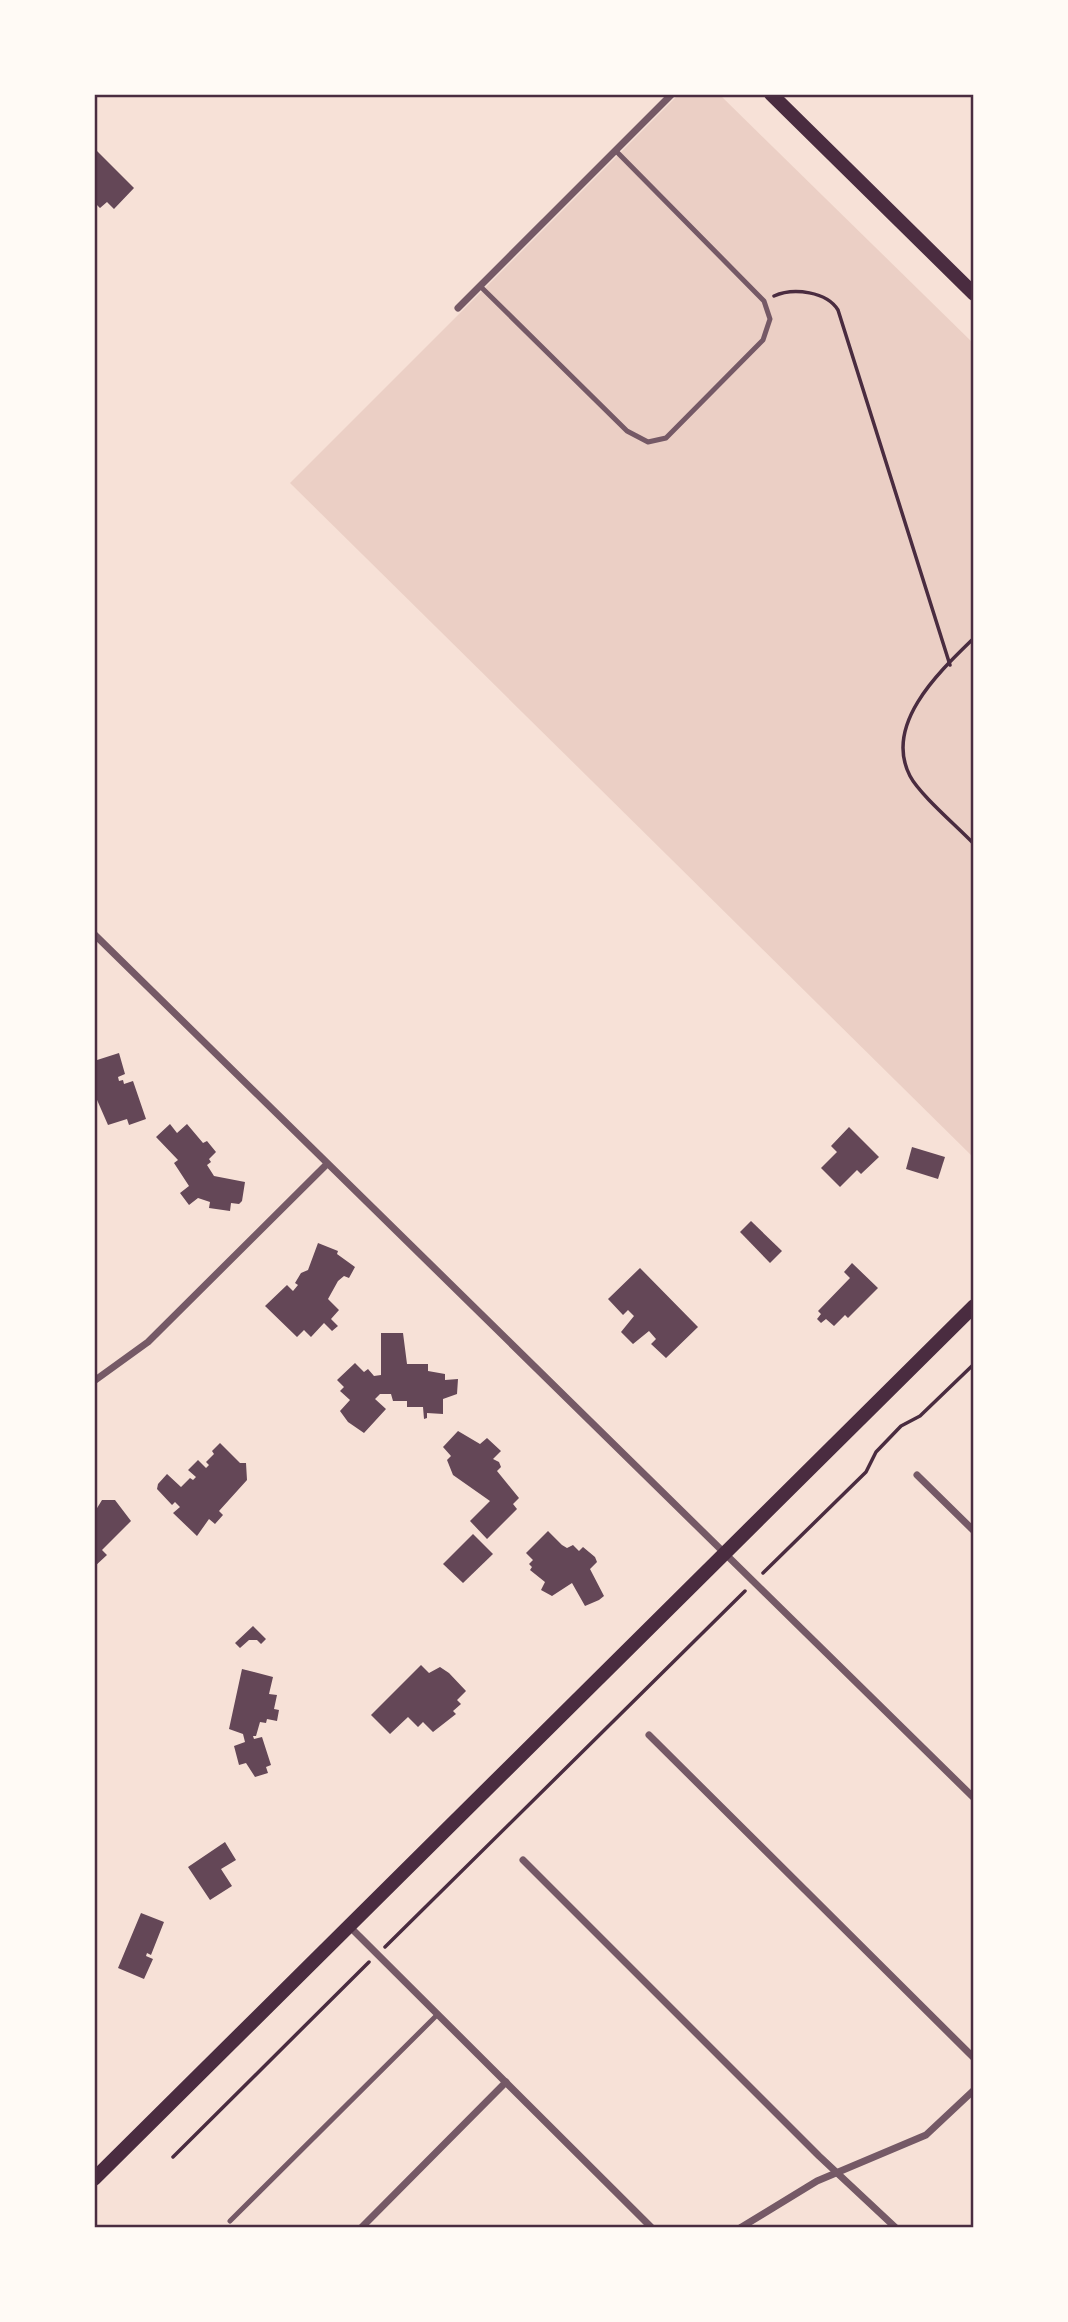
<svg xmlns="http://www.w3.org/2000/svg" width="1068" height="2322" font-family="'Titillium Web',sans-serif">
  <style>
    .green { fill: #ebcfc5 }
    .building { fill: #644757 }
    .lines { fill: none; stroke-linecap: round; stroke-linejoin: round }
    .path { stroke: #4a2c40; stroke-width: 3.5 }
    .service { stroke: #755966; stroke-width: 5 }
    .minor { stroke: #755966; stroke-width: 7 }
    .secondary { stroke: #4a2c40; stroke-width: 14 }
    .neatline { fill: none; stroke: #4a2c40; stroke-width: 2.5 }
  </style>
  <rect width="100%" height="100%" fill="#f7e1d7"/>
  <path class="green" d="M678,95H720L973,343V1157L290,483Z"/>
  <g class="building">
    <path d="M94,148L134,188L114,209L107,202L100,208L94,202Z"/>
    <path d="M119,1053L125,1074L118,1077L119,1081L123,1080L124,1084L133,1081L146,1119L129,1125L127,1119L108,1125L94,1093V1061Z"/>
    <path d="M170,1124L177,1133L187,1124L203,1143L207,1141L216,1152L209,1159L211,1162L207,1165L214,1176L245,1182L242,1201L239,1204L231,1203L230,1211L209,1208L210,1202L198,1198L189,1205L180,1193L189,1186L174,1163L178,1160L156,1137Z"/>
    <path d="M849,1127L879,1157L861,1174L857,1170L840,1187L821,1168L837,1152L831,1146Z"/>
    <path d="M912,1147L945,1157L938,1179L906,1169Z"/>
    <path d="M751,1221L782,1251L770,1263L740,1232Z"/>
    <path d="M318,1243L338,1251L337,1254L355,1267L349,1278L344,1276L338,1281L328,1299L339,1310L331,1319L338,1326L332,1331L324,1323L311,1337L304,1330L297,1337L265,1306L287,1285L293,1291L298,1285L295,1283L301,1273L308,1270Z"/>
    <path d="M852,1263L878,1288L848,1318L845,1315L834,1326L826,1319L821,1323L817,1319L821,1314L818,1311L850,1278L844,1272Z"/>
    <path d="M640,1268L698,1327L666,1358L651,1344L656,1339L649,1331L633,1344L621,1332L634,1316L628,1310L623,1315L608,1299Z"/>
    <path d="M381,1333H403L407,1364H428V1371L445,1374V1380L458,1379L457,1394L443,1399V1414L427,1413V1418L424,1419L423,1407H407V1401H393L391,1394H380L375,1399L386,1409L364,1433L348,1422L340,1411L350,1400L340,1391L344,1387L337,1380L355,1363L364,1372L368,1369L374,1376L381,1375Z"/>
    <path d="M458,1431L480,1444L487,1438L501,1451L493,1459L499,1462L501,1467L497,1471L519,1498L513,1504L517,1509L487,1539L470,1521L490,1501L453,1475L447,1460L451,1456L443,1447Z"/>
    <path d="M220,1443L240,1463H246L247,1480L219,1511L223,1515L215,1524L209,1519L197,1536L173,1513L180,1507L175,1502L172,1505L157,1489L158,1484L167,1474L181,1487L190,1478L193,1480L196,1477L188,1470L198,1460L206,1468L209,1465L206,1462L214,1454L212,1451Z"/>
    <path d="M102,1500H115L131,1521L102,1550L107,1555L94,1567V1513Z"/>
    <path d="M548,1531L562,1545L567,1548L573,1545L579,1551L583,1547L595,1557L597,1562L590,1569L604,1596L599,1600L585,1606L572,1583L552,1596L541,1590L545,1582L530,1570L532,1567L529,1564L533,1560L526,1553Z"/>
    <path d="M473,1534L493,1554L463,1583L443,1564Z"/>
    <path d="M253,1626L266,1639L261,1644L257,1640H249L240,1648L235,1643Z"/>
    <path d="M421,1665L429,1673L440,1667L449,1673L466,1691L457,1700L461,1704L453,1711L456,1714L433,1732L423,1722L418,1727L408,1717L390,1734L371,1715Z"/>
    <path d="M242,1669L273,1677L269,1694L277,1695L274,1709L279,1710L277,1721L267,1719L266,1723L260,1722L256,1736H253L254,1739L262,1737L271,1765L266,1767L268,1773L255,1777L246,1763L239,1765L234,1746L245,1742L243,1734L229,1729Z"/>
    <path d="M225,1842L236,1860L221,1869L232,1886L210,1900L188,1867Z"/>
    <path d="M141,1913L164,1922L151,1955L147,1953L146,1956L153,1959L144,1979L118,1968Z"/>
  </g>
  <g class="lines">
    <g class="path">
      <path d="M774,296C794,287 827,292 838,310L950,665"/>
      <path d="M974,638C940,671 883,724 910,776C920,795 958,827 974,844"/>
      <path d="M763,1573L866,1472L876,1452L901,1426L920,1416L974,1364"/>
      <path d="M385,1947L745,1591"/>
      <path d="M173,2157L369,1962"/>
    </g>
    <g class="service">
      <path d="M480,286L627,431L648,442L666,438L763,340L770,319L764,301L616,151"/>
      <path d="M230,2221L438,2014"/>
    </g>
    <g class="minor">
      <path d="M458,308L672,94"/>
      <path d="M94,934L974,1798"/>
      <path d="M94,1381L148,1342L327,1164"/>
      <path d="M917,1475L974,1531"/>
      <path d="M649,1735L974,2058"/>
      <path d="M523,1860L819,2156L896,2228"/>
      <path d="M349,1926L652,2228"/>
      <path d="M361,2228L506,2082"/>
      <path d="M740,2228L817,2181L926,2135L974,2090"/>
    </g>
    <g class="secondary">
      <path d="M771,94L974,294"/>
      <path d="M94,2179L974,1306"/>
    </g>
  </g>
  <rect width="1068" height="2322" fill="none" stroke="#fffaf5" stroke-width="192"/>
  <rect x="96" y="96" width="876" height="2130" class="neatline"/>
</svg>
